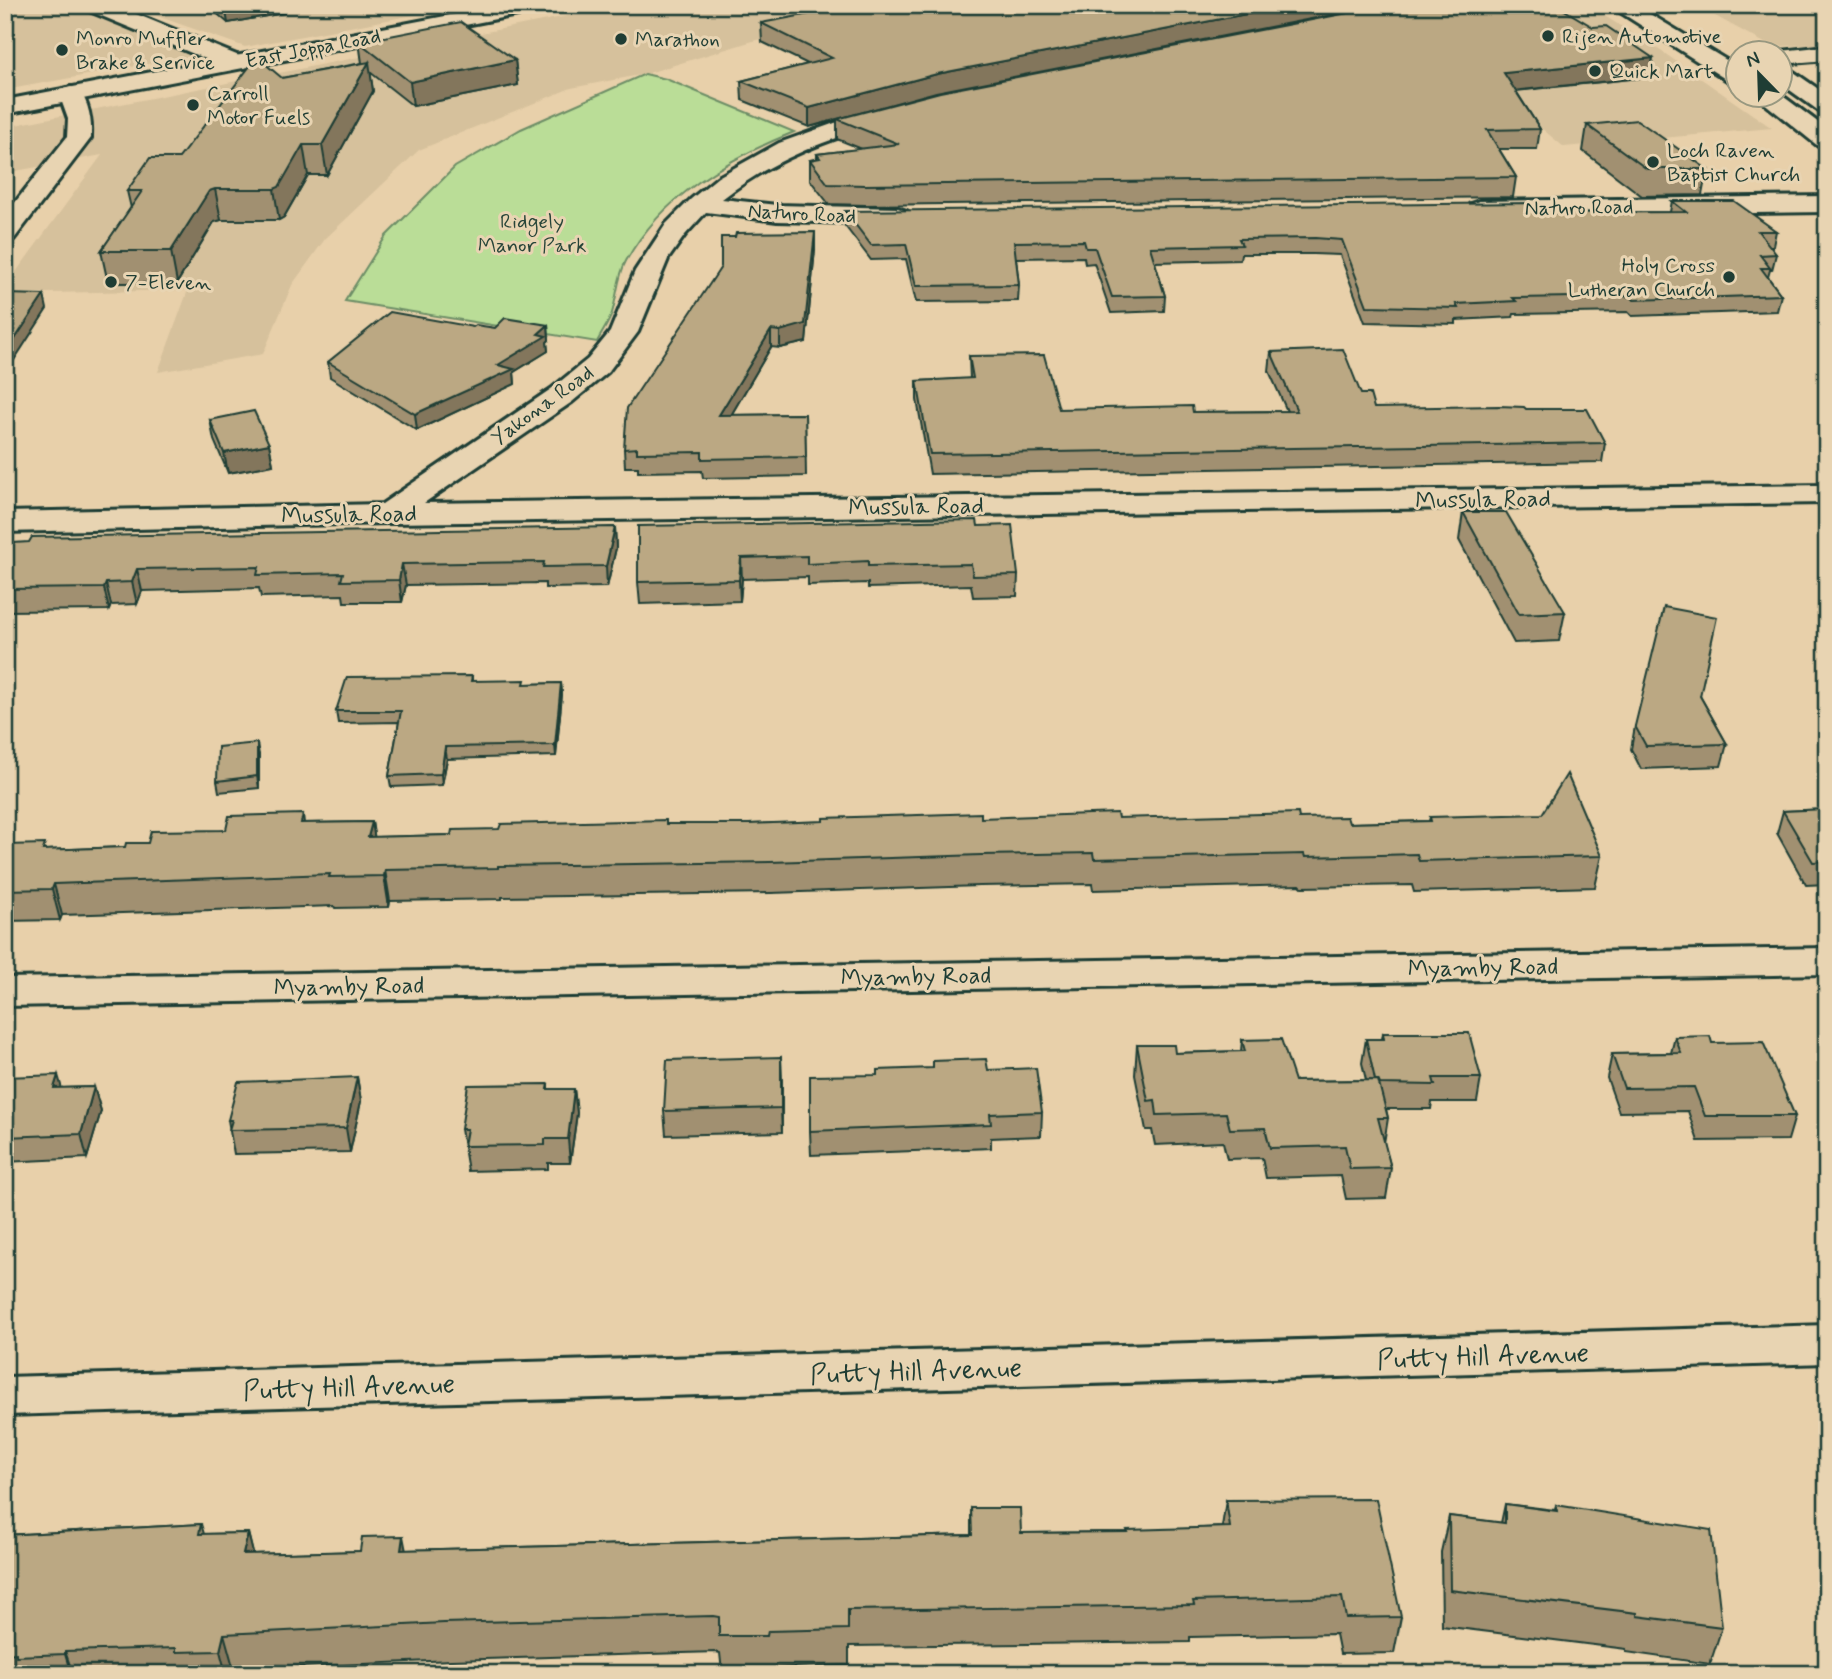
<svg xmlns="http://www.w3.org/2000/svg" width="1832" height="1679" font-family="Mynerve,sans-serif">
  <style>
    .built { fill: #d6c19c }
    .green { fill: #badd97; stroke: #6c8d66; stroke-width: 2 }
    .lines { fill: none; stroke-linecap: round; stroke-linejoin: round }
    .minor-casing { stroke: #1f3d34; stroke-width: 6 }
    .major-casing { stroke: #1f3d34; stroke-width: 6 }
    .minor { fill: #e8d4b2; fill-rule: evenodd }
    .major { fill: #e8d4b2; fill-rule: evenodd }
    .wall { fill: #a19071; stroke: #1f3d34; stroke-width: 2 }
    .shaded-wall { fill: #83765c; stroke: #1f3d34; stroke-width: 2 }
    .building { fill: #bba883; stroke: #1f3d34; stroke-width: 2 }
    .poi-dot { fill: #1f3d34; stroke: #e8d4b2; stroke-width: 2.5 }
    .labels { text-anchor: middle; stroke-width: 6; stroke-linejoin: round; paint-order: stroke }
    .far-poi-label { font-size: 21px; fill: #1f3d34; stroke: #e8d4b2; text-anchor: start }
    .far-street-label { font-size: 21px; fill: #1f3d34; stroke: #e8d4b2 }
    .far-park-label { font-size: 21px; fill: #274539; stroke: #e8d4b2 }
    .street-label { font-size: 24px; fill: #1f3d34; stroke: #e8d4b2 }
    .near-street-label { font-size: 28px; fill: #1f3d34; stroke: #e8d4b2 }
  </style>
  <rect width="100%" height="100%" fill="#e8d0aa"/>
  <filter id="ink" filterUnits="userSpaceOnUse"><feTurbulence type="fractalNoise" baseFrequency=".0143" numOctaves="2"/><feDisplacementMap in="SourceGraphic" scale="14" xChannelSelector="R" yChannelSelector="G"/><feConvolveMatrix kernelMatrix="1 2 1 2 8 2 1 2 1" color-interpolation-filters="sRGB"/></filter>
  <g filter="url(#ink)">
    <g class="built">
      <path d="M5,5H68L191,56L5,90Z"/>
      <path d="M126,5H466L245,47Z"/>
      <path d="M623,5H929L756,40L645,74L571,88L419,150L325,239L292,285L263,354L158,372L188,290L5,294V287L102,155L5,173V127Z"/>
      <path d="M1484,5H1587L1664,53L1772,128L1564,147L1460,61Z"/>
      <path d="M1695,5H1827V43L1772,47Z"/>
    </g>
    <path class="green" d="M645,74L666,79L794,132C727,159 662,196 626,261C618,275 617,297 612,313C609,323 602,332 597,342L345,301L386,236L455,167L521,129Z"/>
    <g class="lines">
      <defs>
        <g id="minor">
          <path d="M84,5H114L244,58L247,63L244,68H228L87,10Z"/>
          <path d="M1827,46V60L1780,64V52H1772Z"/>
          <path d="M71,87L79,89C89,104 92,120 91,138L14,239L5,241V215L67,137L68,119L59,94L63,89Z"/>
          <path d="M888,107L896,109L900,114L896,119C834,137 773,158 722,199L777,205L898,208L907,211L911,216L907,221L898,224L777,221L706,212L685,235L668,259L638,332L608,372L572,402L424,503L1827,485V503L390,523L5,532V512L382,504L551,389L588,359L610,332L635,271L666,224L691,199L718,177L779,143L846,119Z"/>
          <path d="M1827,196V212L1479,217L1470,214L1466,209L1470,204L1479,201Z"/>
          <path d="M1827,948V974L5,1006V978Z"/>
          <path d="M1827,1325V1363L5,1415V1377Z"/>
        </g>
        <g id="major">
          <path d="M503,5H549L546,10L538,11L5,114V100Z"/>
          <path d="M1609,5H1635L1738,67V84L1730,82Z"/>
          <path d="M1780,66L1788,68L1827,95V113L1819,111L1780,83Z"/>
          <path d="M1753,94H1780L1827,129V148L1818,146Z"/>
        </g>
      </defs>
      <use href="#minor" class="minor-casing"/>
      <use href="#major" class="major-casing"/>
      <use href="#minor" class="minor"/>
      <use href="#major" class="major"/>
    </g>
    <g class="wall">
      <path d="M207,5H282L284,13L228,23Z"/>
      <path d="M761,23L936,92L879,108L1593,27L1653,58L1649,77L1516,91L1540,129L1537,149H1499L1516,177L1513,197L865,205L829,204L810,180V160L817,159V154L862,149L837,139V120L809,127L742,100L741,81L808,64L762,42Z"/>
      <path d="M359,42L515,60L518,85L413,106L370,72L373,91L327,175H308L284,217L279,220H221L214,222L177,283H108L101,251L131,208L127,191L179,158L282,78L362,63Z"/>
      <path d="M1587,125L1707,169L1702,195L1642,196L1583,151Z"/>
      <path d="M1672,201L1776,231L1773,246H1769L1776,254L1772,270H1770L1768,277L1781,295L1777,311L1632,316L1628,312L1514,314L1513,317L1456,320V324L1365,322L1340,255L1313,254H1241L1240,260L1155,262L1165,296L1164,311L1111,313L1094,263L1085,264L1084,257L1016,258L1019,285L1018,301L916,302L906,259L871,260L845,226V211L1534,213L1670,212Z"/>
      <path d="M815,232V249L806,342L780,348L771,347L731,415L805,414L806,476L703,478L702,471L638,472V467H625L624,449L721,267L735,237Z"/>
      <path d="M548,325L549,340L547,342L548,351L514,372L515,384L417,430L330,377L328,362L473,327L495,328Z"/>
      <path d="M1271,352L1361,394L1374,408L1526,409L1605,443L1602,462L930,474L917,400V381L970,379L969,356L1059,409L1193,412L1287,411L1269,371Z"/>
      <path d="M210,420L269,444L273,465L228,473L214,440Z"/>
      <path d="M1463,512L1565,612L1559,641L1514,643L1459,540Z"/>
      <path d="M638,526H978L1018,575L1017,596L973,597L971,585L868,588V583L808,585V577L742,579L740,601L640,604L638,582Z"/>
      <path d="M615,527L616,548L607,587L545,588V583L406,585L402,602H344L343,595L261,597L259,588L142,591L137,604L111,605L109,610L5,611V558Z"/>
      <path d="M472,676V681L526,684L561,683L562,694L556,756L447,759L442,785L391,787L389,776L399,722L338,723L336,711Z"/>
      <path d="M1700,696L1727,744L1721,766L1641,769L1631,749L1635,726Z"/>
      <path d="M259,755V788L219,792L217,781Z"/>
      <path d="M1827,809V884L1806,885L1777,833L1783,811Z"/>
      <path d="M303,814L304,823L372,822L374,837L451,835L666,824H749L981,818H1299L1349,823L1429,821L1430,817L1602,856L1595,887L1414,892L1412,885L1302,887L1300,885L1093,890L1092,884L980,886L771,893L502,897V899L390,901L389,907L335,908L334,906L62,915L60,920L5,921V845L46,850L125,847L226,830Z"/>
      <path d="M1383,1033L1481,1078L1477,1102H1432L1431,1109H1386L1388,1118L1384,1143L1391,1168L1386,1198L1346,1199L1341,1176L1266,1178L1262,1158L1227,1159L1223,1142L1155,1145L1152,1130H1146L1135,1075L1137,1045L1175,1053L1241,1051L1242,1040L1295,1081L1366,1080L1362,1063L1366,1039H1382Z"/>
      <path d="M1675,1037L1712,1043L1795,1116L1788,1140L1698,1141L1688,1111L1619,1112L1607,1078L1612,1054L1671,1053Z"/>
      <path d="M781,1057L782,1132L666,1135L664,1111Z"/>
      <path d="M988,1070L1042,1112L1041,1136L991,1138V1148L811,1155L810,1131L877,1075Z"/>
      <path d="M357,1077L361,1101L350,1152L234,1154L228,1120Z"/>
      <path d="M5,1079L62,1088L94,1087L101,1111L87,1158L5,1162Z"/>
      <path d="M548,1084V1089H574L577,1113L570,1163H548V1169L468,1171L461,1129Z"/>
      <path d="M1226,1500L1401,1617L1394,1653L1340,1654L1336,1634L1190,1637V1642L849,1646V1665L770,1668V1672H722L720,1653L716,1652L451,1660L234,1670L233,1674H5V1535L201,1524L204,1534L248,1533L253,1554L971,1535V1508L1021,1533L1127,1532L1222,1527Z"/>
      <path d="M1505,1504L1555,1510L1556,1505L1722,1627L1710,1664L1626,1652V1649L1442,1626L1441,1552L1449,1516L1501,1523Z"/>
    </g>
    <g class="shaded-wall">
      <path d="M282,5L284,13L228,23L225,6Z"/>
      <path d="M1293,5H1383L936,92L809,127V108L937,74Z"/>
      <path d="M1653,58L1649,77L1502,92L1504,73Z"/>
      <path d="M515,60L518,85L413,106L410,82Z"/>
      <path d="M369,62L373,91L327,175L322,145Z"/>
      <path d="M303,145L308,175L284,217L279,220L274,189Z"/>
      <path d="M215,189L221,220L214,222L177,283L171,251L209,191Z"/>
      <path d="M815,232V249L806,342L780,348V331Z"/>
      <path d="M44,295L47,309L5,374V354Z"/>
      <path d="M548,325L549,340L547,342L548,351L514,372L515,384L417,430L415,414L498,365L538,334Z"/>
      <path d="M771,330V347L720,434L719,415Z"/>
      <path d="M269,444L273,465L228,473L224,453Z"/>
      <path d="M615,527L616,548L607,587L606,566Z"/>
      <path d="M741,558L742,579L740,601L739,580Z"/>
      <path d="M402,564L406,585L402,602L399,580Z"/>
      <path d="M137,569L142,591L137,604L132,582Z"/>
      <path d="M106,583L111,605L109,610L104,588Z"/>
      <path d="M561,683L562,694L556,756L555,745Z"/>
      <path d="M257,743L259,755V788L257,776Z"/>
      <path d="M445,747L447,759L442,785L441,774Z"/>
      <path d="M372,822L377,852L368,837Z"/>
      <path d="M385,870L390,901L389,907L384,876Z"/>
      <path d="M54,884L62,915L60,920L52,889Z"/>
      <path d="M781,1057L782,1081V1132L781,1108Z"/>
      <path d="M58,1075L65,1099L54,1088Z"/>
      <path d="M357,1077L361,1101L350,1152L346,1128Z"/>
      <path d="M94,1087L101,1111L87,1158L81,1134Z"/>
      <path d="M574,1089L577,1113L570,1163L568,1139Z"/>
      <path d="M248,1533L257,1569L243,1554Z"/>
      <path d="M403,1536L410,1572L401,1550Z"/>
      <path d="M224,1634L234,1670L233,1674H226L220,1651Z"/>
      <path d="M65,1651L73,1674H71L65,1654Z"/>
    </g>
    <g class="building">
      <path d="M858,5H1293L937,74L809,108L741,81L832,58L761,23Z"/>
      <path d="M1389,5H1556L1593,27L1606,26L1653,58L1504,73L1540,129L1487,130L1516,177L865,185L828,184L810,160L820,158L817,154L899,144L837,119L940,92Z"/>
      <path d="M461,22L515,60L410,82L359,42Z"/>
      <path d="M257,57L282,78L369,62L322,145H303L279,187L274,189H215L209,191L171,251H101L142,191H127L150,158H179Z"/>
      <path d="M1637,120L1707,169H1647L1587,125Z"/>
      <path d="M1672,201H1734L1776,231H1758L1776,254L1760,255L1770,268H1761L1781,295L1634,300L1631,296L1513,298L1516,301L1456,304L1458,308L1367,306L1342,240L1315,238L1239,239L1242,245L1150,247L1165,296L1112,297L1095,248H1086L1084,241L1014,242L1019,285L916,286L906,244L871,245L845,211L1528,203L1534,213L1686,212Z"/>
      <path d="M815,232L805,324L780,331L771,330L719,415L805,414L806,457L702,459V452L637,453V448L624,449L627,408L721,267V237H735L736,233Z"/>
      <path d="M5,294L44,295L5,354Z"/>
      <path d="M390,312L473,327L476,325L495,328L505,318L548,325L538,334L546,336L498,365L514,369L415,414L328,362Z"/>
      <path d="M1343,349L1361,394H1370L1374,408L1499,406L1524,407L1526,409H1587L1605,443L930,454L917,381L973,378L969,356L1044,355L1059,409L1192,406L1193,412L1297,411L1271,352Z"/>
      <path d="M254,411L269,444L224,453L210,420Z"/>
      <path d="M1463,512H1506L1565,612L1519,614Z"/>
      <path d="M977,520L978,526L1012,525L1018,575L973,576L971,564L868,566V561L807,564V556L741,558L739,580L638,582V526Z"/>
      <path d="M615,527L606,566L543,567L544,562L402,564L399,580L341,581L343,573L257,575L259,567L137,569L132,582L106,583L104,588L5,589V558L13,543L29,542L32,537Z"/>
      <path d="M1664,607L1717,617L1700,696L1727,744L1646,746L1635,726Z"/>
      <path d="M472,676L471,681L525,680L524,684L561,683L555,745L445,747L441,774L389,776L401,711H336L347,677Z"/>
      <path d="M257,743V776L217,781L218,747Z"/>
      <path d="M1567,774L1602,856L1419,861L1417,854L1305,857L1304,854L1094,859L1093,853L981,855L770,862L498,866V868L385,870L384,876L329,877L330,874L54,884L52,889L5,890V845L45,844L43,850L125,847L126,843H148L151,831L226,830L229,816L303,814L301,823L372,822L368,837L451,835L452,830L499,829L501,824L666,820V824H749L823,821V818L981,813V818L1117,813L1118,818L1298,813L1299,818L1347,817L1349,823L1431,821L1430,817L1542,814Z"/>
      <path d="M1827,809V861L1813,862L1783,811Z"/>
      <path d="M1383,1033H1469L1481,1078H1433L1435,1085L1380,1084L1378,1080H1375L1366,1039H1384Z"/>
      <path d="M1710,1036L1712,1043L1763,1042L1795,1116H1705L1694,1087L1624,1088L1612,1054L1681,1053L1675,1037Z"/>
      <path d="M1281,1039L1295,1081L1378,1080L1388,1118H1378L1391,1168L1350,1169L1345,1146L1270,1148L1265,1128L1230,1129L1226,1113L1157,1115L1155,1100L1148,1101L1137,1045H1174L1175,1053L1245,1051L1242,1040Z"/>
      <path d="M781,1057V1108L664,1111L667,1060Z"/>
      <path d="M986,1059L988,1070L1036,1068L1042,1112L990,1114L991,1124L810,1131V1076L877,1075V1070L933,1068V1061Z"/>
      <path d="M58,1075L54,1088L94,1087L81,1134L5,1137L6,1077Z"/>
      <path d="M357,1077L346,1128L229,1130L232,1120H228L238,1082Z"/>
      <path d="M548,1084L547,1089H574L568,1139H545V1145L464,1146L467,1129H461L468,1085Z"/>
      <path d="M1376,1499L1401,1617L1346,1618L1342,1597L1193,1601L1194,1605L848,1610V1629L768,1631L767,1636H719V1617L713,1616L444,1623L224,1634L220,1651L176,1652V1648L65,1651V1654L16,1656V1653L5,1654V1535L201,1524L199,1534L248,1533L243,1554L360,1551L362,1537L403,1536L401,1550L972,1535L971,1508H1020L1021,1533L1128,1532L1127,1530L1230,1527L1226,1500Z"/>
      <path d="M1505,1504L1557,1511L1556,1505L1711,1530L1722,1627L1637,1616V1613L1450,1590L1449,1516L1505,1523Z"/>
    </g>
  </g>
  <g class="poi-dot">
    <circle cx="1548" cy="36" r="7"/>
    <circle cx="621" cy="39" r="7"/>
    <circle cx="62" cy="50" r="7"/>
    <circle cx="1595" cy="71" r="7"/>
    <circle cx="193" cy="105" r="7"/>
    <circle cx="1653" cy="162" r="7"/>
    <circle cx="1729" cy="277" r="7"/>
    <circle cx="111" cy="282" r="7"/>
  </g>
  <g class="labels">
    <g class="far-poi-label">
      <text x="1562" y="43">Rijen Automotive</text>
      <text x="76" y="45">Monro Muffler<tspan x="76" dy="24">Brake &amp; Service</tspan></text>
      <text x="635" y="46">Marathon</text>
      <text x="1609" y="78">Quick Mart</text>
      <text x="207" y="100">Carroll<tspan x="207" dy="24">Motor Fuels</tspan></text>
      <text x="1667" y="157">Loch Raven<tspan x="1667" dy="24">Baptist Church</tspan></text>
      <text x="1715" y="272" text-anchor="end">Holy Cross<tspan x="1715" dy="24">Lutheran Church</tspan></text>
      <text x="125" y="289">7-Eleven</text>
    </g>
    <g class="far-street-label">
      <text transform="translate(313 48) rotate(-11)" y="7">East Joppa Road</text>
      <text transform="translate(1579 207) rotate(-1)" y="7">Naturo Road</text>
      <text transform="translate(802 213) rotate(3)" y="7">Naturo Road</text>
      <text transform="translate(542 405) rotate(-36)" y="7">Yakona Road</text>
    </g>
    <g class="far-park-label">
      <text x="532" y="228">Ridgely<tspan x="532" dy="24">Manor Park</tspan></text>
    </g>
    <g class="street-label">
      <text transform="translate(1483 499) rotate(-1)" y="8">Mussula Road</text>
      <text transform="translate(916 506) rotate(-1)" y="8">Mussula Road</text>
      <text transform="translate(349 514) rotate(-1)" y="8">Mussula Road</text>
      <text transform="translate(1483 967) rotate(-1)" y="8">Myamby Road</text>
      <text transform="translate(916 976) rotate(-1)" y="8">Myamby Road</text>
      <text transform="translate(349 986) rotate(-1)" y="8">Myamby Road</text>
    </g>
    <g class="near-street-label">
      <text transform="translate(1483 1355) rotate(-2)" y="10">Putty Hill Avenue</text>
      <text transform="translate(916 1370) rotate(-2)" y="10">Putty Hill Avenue</text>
      <text transform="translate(349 1386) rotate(-2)" y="10">Putty Hill Avenue</text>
    </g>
  </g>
  <rect width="1832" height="1679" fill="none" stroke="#e8d4b2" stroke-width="28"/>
  <rect x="14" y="14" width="1804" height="1651" fill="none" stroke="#1f3d34" stroke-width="2.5" filter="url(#ink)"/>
  <g transform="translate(1759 74) rotate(337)"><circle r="33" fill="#e8d4b2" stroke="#989880" stroke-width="2"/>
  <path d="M0-5L12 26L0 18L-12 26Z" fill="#1f3d34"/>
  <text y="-10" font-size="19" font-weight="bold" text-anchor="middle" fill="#1f3d34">N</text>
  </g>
</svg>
